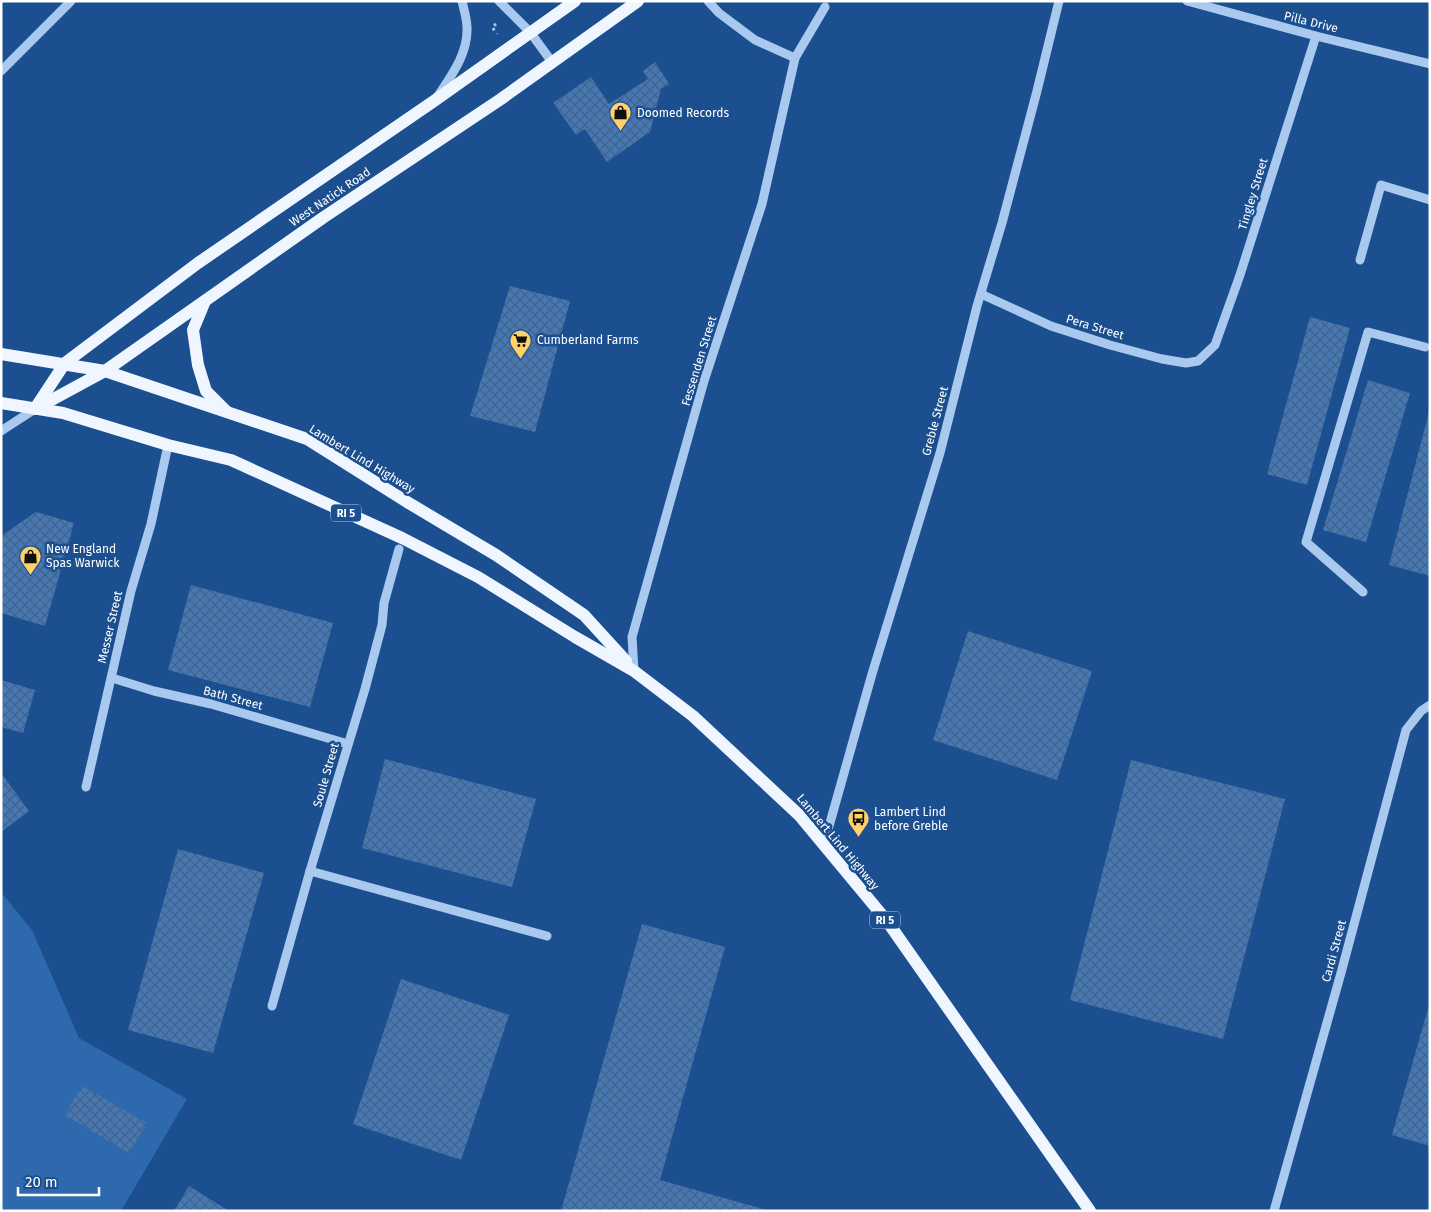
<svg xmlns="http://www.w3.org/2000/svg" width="1431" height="1212" font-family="'Fira Sans',sans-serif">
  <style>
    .park { fill: #2e69ad }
    .building { fill: url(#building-cross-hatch) }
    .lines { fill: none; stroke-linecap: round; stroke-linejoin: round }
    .path { stroke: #a9c9ee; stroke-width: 3; stroke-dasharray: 2.5 4; stroke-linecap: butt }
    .minor { stroke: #a9c9ee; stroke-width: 9 }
    .major { stroke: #f0f6ff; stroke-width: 12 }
    .labels { text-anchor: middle; stroke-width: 5; stroke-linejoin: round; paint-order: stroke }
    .shield { fill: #1b4f8f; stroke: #bbcadd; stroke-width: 1 }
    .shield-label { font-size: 11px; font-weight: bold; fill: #fff }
    .street-label { font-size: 12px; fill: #fff; stroke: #1b4f8f }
    .poi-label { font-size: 12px; fill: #fff; stroke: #1b4f8f; text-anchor: start }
  </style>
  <defs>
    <pattern id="building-cross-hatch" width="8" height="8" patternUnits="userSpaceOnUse" patternTransform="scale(1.25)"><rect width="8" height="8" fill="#4478b7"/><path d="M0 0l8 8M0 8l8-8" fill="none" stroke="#486282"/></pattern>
  </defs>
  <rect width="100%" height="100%" fill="#1b4f8f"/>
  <path class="park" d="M1,892L32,930L79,1038L187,1099L121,1211H1Z"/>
  <g class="building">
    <path d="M655,62L669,84L661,89L650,132L607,162L585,129L576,135L553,103L591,77L609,104L648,79L643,71Z"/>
    <path d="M510,286L570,301L535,432L470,416Z"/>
    <path d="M1310,317L1350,328L1307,485L1267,474Z"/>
    <path d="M1368,380L1410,393L1366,542L1323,530Z"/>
    <path d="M1429,412H1430V576L1389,565Z"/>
    <path d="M36,512L74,523L45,626L1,613V536Z"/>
    <path d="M191,585L333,623L310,707L168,670Z"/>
    <path d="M968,631L1092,671L1057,780L933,740Z"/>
    <path d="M1,680L35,690L23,733L1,727Z"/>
    <path d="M385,759L536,799L512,887L362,848Z"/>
    <path d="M1131,760L1285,799L1223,1039L1070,1000Z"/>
    <path d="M1,773L29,811L1,832Z"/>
    <path d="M178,849L264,873L213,1053L128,1030Z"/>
    <path d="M642,924L725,947L660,1180L770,1211H561Z"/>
    <path d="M401,979L509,1015L461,1160L353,1124Z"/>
    <path d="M1429,1005H1430V1146L1392,1135Z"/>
    <path d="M82,1086L147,1123L129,1153L65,1115Z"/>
    <path d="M189,1186L229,1211H174Z"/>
  </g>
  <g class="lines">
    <path class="path" d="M496,24L492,27L497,34"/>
    <g class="minor">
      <path d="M499,1L530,32L552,62"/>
      <path d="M708,1L719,13L755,40L795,58"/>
      <path d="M1187,1L1316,36L1430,64"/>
      <path d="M1,71L71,1"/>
      <path d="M438,96C451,76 468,54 467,28C467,19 464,10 462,1"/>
      <path d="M1360,260L1381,185L1430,200"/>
      <path d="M981,294L1051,326L1110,345L1162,359L1186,363L1198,361L1215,345L1240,275L1316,36"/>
      <path d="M1,431L35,409"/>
      <path d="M1363,592L1306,542L1368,332L1425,347"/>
      <path d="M634,671L632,637L704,381L762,204L795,58L825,7"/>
      <path d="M112,678L154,691L211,704L348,744"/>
      <path d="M86,787L131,591L151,524L168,445"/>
      <path d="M824,844L872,674L940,453L977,306L1002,223L1037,91L1059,1"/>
      <path d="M310,871L547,936"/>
      <path d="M272,1006L310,871L365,689L382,625L384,603L399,549"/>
      <path d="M1274,1211L1341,973L1406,730L1421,711L1430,705"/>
    </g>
    <g class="major">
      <path d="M205,301L193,330L198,365L206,391L226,411"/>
      <path d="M1,354L105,371L307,439L407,502L496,555L584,615L626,661"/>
      <path d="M1,403L63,413L168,445L231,460L402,538L478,577L575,637L634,671L693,716L799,815L887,921L1090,1211"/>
      <path d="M36,407L65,363L198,263L434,101L575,1"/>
      <path d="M35,409L105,371L324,217L501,99L638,1"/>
    </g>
  </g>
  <defs>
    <symbol id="shop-pin" viewBox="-11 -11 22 30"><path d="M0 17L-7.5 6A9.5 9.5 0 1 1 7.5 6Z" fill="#ffd166" stroke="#1b4f8f"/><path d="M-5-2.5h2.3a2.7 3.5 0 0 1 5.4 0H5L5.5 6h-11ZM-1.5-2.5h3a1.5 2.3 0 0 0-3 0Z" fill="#111"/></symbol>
    <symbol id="supermarket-pin" viewBox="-11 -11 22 30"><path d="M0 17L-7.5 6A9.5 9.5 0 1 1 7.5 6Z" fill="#ffd166" stroke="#1b4f8f"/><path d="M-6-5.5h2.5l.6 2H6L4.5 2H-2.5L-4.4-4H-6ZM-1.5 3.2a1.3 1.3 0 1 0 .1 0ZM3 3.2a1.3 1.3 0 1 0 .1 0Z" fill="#111"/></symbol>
    <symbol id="bus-pin" viewBox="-11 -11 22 30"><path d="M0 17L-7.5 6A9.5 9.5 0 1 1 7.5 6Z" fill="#ffd166" stroke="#1b4f8f"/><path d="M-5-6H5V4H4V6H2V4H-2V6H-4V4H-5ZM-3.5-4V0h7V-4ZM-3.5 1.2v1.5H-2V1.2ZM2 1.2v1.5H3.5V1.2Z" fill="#111"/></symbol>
  </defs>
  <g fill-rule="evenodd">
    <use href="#shop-pin" x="608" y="100" width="25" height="34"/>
    <use href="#supermarket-pin" x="508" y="328" width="25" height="34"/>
    <use href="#shop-pin" x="18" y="544" width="25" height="34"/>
    <use href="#bus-pin" x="846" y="806" width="25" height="34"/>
  </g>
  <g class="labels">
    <g class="shield">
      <rect x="331" y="504.5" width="30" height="17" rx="4"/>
      <rect x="870" y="911.5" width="30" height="17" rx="4"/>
    </g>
    <g class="shield-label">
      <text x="346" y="517">RI 5</text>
      <text x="885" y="924">RI 5</text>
    </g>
    <g class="street-label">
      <text transform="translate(1311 22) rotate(14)" y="4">Pilla Drive</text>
      <text transform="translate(1253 194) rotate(-73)" y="4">Tingley Street</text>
      <text transform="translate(330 197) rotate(-34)" y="4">West Natick Road</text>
      <text transform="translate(1095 327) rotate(17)" y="4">Pera Street</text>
      <text transform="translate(699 361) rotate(-73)" y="4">Fessenden Street</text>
      <text transform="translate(935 421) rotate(-75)" y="4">Greble Street</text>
      <text transform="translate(362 459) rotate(31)" y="4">Lambert Lind Highway</text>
      <text transform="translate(110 627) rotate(-77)" y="4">Messer Street</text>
      <text transform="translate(233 698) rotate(15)" y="4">Bath Street</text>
      <text transform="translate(326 775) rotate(-74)" y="4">Soule Street</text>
      <text transform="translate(838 842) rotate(50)" y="4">Lambert Lind Highway</text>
      <text transform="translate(1334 951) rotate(-75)" y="4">Cardi Street</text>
    </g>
    <g class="poi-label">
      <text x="637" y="117">Doomed Records</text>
      <text x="537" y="344">Cumberland Farms</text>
      <text x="46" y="553">New England<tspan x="46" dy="14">Spas Warwick</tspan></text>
      <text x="874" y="816">Lambert Lind<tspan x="874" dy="14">before Greble</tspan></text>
    </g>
  </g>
  <rect width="1431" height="1212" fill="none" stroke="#ffffff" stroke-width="5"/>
  <path d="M18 1187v8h81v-8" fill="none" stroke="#ffffff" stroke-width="2.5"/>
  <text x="25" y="1187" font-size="15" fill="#ffffff" stroke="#1b4f8f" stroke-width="4" paint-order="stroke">20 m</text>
</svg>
